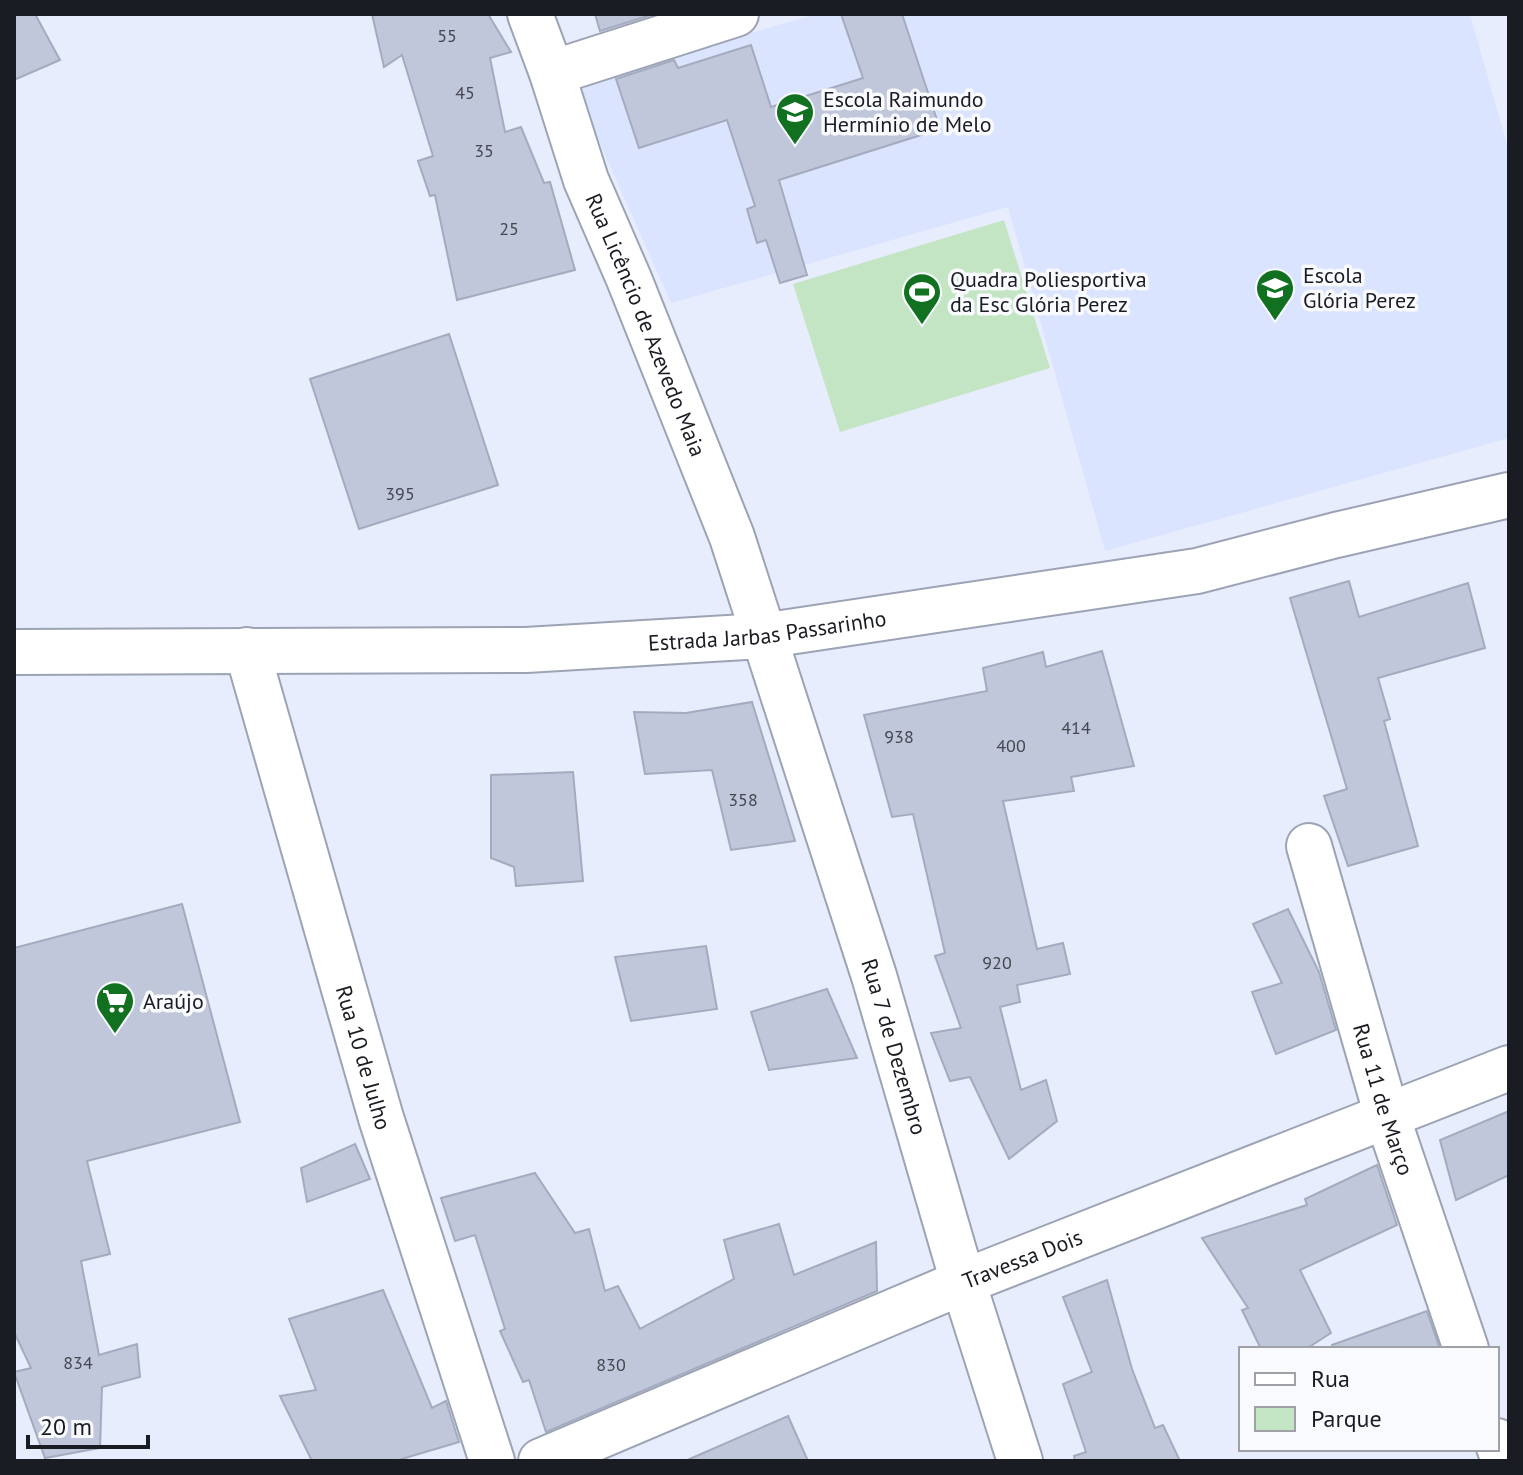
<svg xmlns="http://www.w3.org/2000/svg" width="1523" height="1475" font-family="'PT Sans',sans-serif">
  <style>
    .built { fill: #dbe4ff }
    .green { fill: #c4e5c4 }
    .building { fill: #c1c7da; stroke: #a4abbe; stroke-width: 2 }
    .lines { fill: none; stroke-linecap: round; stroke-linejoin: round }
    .minor-casing { stroke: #9ca3b5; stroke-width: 48 }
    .minor { stroke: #fff; stroke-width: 44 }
    .labels { text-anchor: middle; stroke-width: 7; stroke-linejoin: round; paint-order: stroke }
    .number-label { font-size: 18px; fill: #444751 }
    .poi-label { font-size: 22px; fill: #1a1c23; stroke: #f9fafe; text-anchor: start }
    .street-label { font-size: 22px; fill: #1a1c23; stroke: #f9fafe }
  </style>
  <rect width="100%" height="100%" fill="#e7edfd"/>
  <path class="built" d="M816,14H1470L1509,151V438L1105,551L1008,207L671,303L574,85Z"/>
  <path class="green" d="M1004,220L1050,368L840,432L793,284Z"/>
  <g class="building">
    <path d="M14,14H35L60,60L14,80Z"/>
    <path d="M372,14H488L511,52L490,58L505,132L521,127L544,183L550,182L575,270L457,300L435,195L430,196L418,161L433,156L402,55L384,67Z"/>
    <path d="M595,14H654L600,31Z"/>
    <path d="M841,14H902L940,129L779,180L807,275L780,283L766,240L757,243L747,209L755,206L727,120L639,148L616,79L674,60L678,68L751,45L771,107L863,78Z"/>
    <path d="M449,334L498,485L359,529L310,379Z"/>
    <path d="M1349,581L1359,617L1468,583L1485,648L1378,678L1390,719L1384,721L1418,846L1348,866L1324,796L1347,789L1290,598Z"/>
    <path d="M1102,651L1134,766L1071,777L1074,791L1003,801L1037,949L1063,943L1070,974L1017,985L1020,1002L1000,1007L1021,1090L1046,1080L1057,1121L1009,1159L970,1077L950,1081L931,1033L961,1028L935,956L945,953L913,814L892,817L864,715L987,691L983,668L1043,652L1046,667Z"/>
    <path d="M752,702L795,841L731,850L712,770L645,774L634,712L686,713Z"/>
    <path d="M573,772L583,881L516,886L514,867L491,858V775Z"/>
    <path d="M182,904L240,1122L87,1161L110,1254L81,1261L99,1355L137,1344L140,1377L102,1387L100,1448L45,1458L14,1372L31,1368L14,1332V948Z"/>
    <path d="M1288,909L1319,972L1336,1030L1276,1054L1252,992L1282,983L1253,924Z"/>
    <path d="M706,946L717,1009L631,1021L615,957Z"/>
    <path d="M827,989L857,1058L769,1070L751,1012Z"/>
    <path d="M1509,1111V1175L1456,1200L1440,1140Z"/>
    <path d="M355,1144L370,1179L307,1202L301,1168Z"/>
    <path d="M1377,1165L1397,1225L1300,1270L1331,1333L1306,1349H1261L1242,1310L1248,1308L1202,1238L1307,1205L1305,1199Z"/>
    <path d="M535,1173L575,1233L589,1229L605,1291L618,1286L640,1329L734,1279L724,1240L779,1224L794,1275L876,1242L877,1291L546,1432L529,1380L523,1382L500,1331L505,1329L475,1235L455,1241L441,1198Z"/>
    <path d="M1107,1280L1132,1369L1155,1428L1163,1425L1180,1461H1075L1074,1456L1086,1452L1063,1384L1092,1372L1063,1297Z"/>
    <path d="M383,1290L432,1408L446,1401L459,1442L395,1461H312L280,1396L316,1390L289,1319Z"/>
    <path d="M1427,1311L1440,1349H1333L1332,1345Z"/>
    <path d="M788,1416L808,1461H685Z"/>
  </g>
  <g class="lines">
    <defs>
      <g id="minor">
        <path id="s1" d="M530,14L552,73L586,180L629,279L732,537L874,976L963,1282L1020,1461"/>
        <path d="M552,73L736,14"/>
        <path id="s2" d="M247,650L381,1118L492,1461"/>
        <path id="s3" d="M14,652L526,650L762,636L1197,571L1336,535L1509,495"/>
        <path id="s4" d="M1309,846L1387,1116L1466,1349"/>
        <path d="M1497,1441L1504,1461"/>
        <path id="s5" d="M541,1461L963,1282L1509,1068"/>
      </g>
    </defs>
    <use href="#minor" class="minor-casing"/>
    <use href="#minor" class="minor"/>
  </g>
  <defs>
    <symbol id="school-pin" viewBox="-11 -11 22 30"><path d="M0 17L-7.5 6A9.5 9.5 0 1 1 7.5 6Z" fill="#117120" stroke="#f9fafe"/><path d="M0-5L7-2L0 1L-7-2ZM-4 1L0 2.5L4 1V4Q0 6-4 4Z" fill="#fff"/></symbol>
    <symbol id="stadium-pin" viewBox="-11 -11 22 30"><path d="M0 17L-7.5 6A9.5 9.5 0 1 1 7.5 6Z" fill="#117120" stroke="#f9fafe"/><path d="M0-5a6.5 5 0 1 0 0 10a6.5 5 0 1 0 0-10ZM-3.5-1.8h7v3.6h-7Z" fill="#fff"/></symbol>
    <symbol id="supermarket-pin" viewBox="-11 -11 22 30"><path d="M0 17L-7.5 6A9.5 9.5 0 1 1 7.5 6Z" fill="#117120" stroke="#f9fafe"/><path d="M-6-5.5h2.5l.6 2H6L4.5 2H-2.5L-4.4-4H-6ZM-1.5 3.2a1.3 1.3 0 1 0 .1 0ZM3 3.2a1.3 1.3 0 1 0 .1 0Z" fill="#fff"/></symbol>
  </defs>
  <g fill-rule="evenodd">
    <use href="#school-pin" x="773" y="90" width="44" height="60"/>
    <use href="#school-pin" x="1253" y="266" width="44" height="60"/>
    <use href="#stadium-pin" x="900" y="270" width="44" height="60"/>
    <use href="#supermarket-pin" x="93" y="979" width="44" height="60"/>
  </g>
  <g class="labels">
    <g class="number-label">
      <text x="447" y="42">55</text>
      <text x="465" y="99">45</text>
      <text x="484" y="157">35</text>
      <text x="509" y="235">25</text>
      <text x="400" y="500">395</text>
      <text x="1076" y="734">414</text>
      <text x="899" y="743">938</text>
      <text x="1011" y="752">400</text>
      <text x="743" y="806">358</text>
      <text x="997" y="969">920</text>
      <text x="78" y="1369">834</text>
      <text x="611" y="1371">830</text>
    </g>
    <g class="poi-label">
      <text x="823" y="107">Escola Raimundo<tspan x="823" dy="25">Hermínio de Melo</tspan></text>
      <text x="1303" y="283">Escola<tspan x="1303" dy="25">Glória Perez</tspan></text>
      <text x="950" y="287">Quadra Poliesportiva<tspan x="950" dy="25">da Esc Glória Perez</tspan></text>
      <text x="143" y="1009">Araújo</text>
    </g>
    <g class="street-label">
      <text dy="8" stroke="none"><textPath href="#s1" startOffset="332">Rua Licêncio de Azevedo Maia</textPath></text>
      <text dy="8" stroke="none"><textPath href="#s3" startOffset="754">Estrada Jarbas Passarinho</textPath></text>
      <text dy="8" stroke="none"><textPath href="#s1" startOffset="1096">Rua 7 de Dezembro</textPath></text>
      <text dy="8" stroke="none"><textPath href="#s2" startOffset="424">Rua 10 de Julho</textPath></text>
      <text dy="8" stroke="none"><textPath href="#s4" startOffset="264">Rua 11 de Março</textPath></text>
      <text dy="8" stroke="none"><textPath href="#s5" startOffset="522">Travessa Dois</textPath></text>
    </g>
  </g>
  <rect width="1523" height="1475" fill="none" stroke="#1a1c23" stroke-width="32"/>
  <rect x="1239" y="1347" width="260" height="104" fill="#f9fafe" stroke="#a0a1a6" stroke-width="2"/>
  <rect x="1255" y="1373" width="40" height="12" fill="#ffffff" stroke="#a0a1a6" stroke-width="2"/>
  <text x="1311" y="1387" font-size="24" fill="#1a1c23">Rua</text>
  <rect x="1255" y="1407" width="40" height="24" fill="#c4e5c4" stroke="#a0a1a6" stroke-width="2"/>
  <text x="1311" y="1427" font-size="24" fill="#1a1c23">Parque</text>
  <path d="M28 1435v12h120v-12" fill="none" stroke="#1a1c23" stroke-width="4"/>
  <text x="40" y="1435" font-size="24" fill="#1a1c23" stroke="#f9fafe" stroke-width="6" paint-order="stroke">20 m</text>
</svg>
